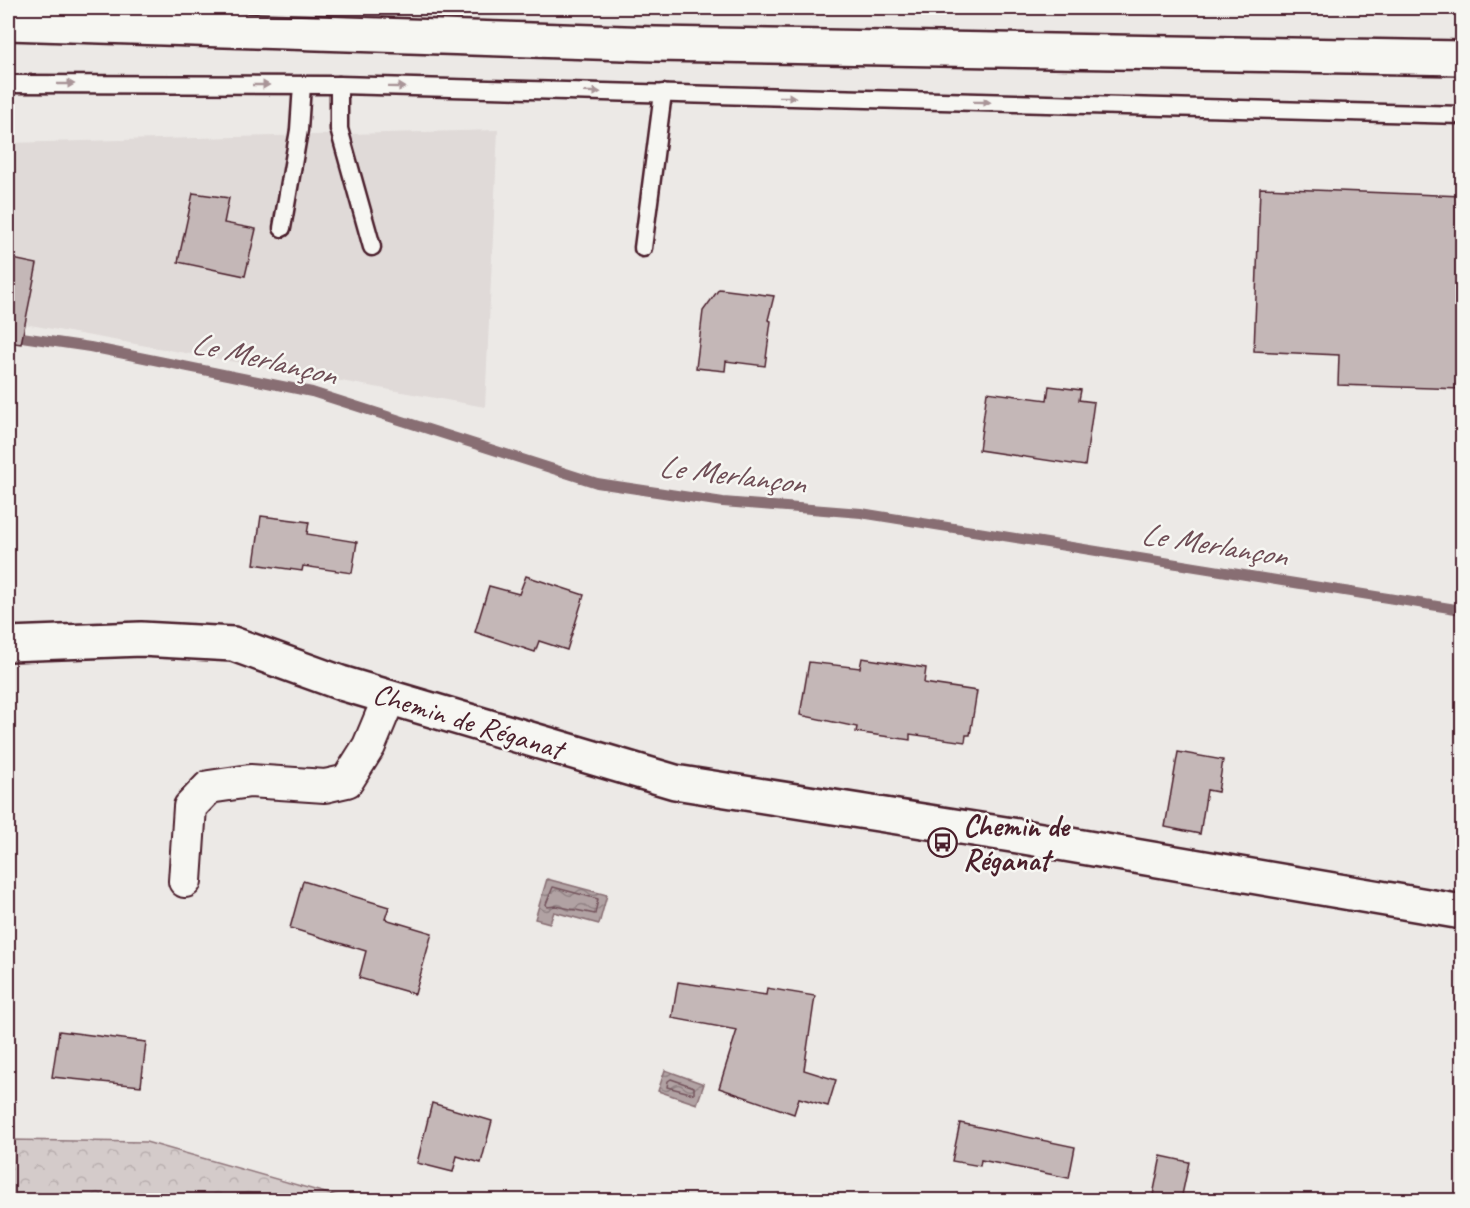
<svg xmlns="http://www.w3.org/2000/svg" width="1470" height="1208" font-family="Caveat,sans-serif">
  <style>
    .built { fill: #e0dad8 }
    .forest { fill: url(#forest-crowns); stroke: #8f757a; stroke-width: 1.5 }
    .water { fill: url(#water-waves); stroke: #886e73; stroke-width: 1.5 }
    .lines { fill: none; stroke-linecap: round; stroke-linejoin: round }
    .shore { stroke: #73535b; stroke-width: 1.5 }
    .stream { stroke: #886e73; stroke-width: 10 }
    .building { fill: #c4b7b7; stroke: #4a1f2b; stroke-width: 1.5 }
    .service-casing { stroke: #4a1f2b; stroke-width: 21 }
    .minor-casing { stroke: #4a1f2b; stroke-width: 36 }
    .tertiary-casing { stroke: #4a1f2b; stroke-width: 38 }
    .secondary-casing { stroke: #4a1f2b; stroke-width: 38 }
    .service { stroke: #f6f6f2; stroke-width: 16 }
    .minor { stroke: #f6f6f2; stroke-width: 32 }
    .tertiary { stroke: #f6f6f2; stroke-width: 33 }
    .secondary { stroke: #f6f6f2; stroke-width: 33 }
    .oneway { fill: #a99598 }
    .labels { text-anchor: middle; stroke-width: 5; stroke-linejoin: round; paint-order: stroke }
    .street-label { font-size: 30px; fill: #4a1f2b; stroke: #f6f6f2 }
    .poi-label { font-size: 30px; font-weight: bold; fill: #4a1f2b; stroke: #f6f6f2; text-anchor: start }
    .water-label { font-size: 32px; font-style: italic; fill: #6e4d55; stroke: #f6f6f2 }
  </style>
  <defs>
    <pattern id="forest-crowns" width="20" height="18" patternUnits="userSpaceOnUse" patternTransform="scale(1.5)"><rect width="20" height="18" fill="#d4cbca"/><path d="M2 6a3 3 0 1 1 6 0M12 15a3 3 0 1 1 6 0" fill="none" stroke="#b8aeae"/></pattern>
    <pattern id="water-waves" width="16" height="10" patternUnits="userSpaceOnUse" patternTransform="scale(1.5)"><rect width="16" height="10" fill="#b1a2a3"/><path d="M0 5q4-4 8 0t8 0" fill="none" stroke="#928385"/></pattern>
  </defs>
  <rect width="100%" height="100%" fill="#ece9e6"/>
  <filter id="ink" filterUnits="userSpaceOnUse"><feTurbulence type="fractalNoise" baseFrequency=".0167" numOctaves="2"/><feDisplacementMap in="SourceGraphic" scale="12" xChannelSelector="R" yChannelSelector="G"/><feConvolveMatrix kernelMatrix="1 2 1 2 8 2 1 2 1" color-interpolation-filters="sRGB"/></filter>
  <g filter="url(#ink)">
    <path class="built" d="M498,130L485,407L8,321V143Z"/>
    <path class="forest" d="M8,1140L146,1142L350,1200H8Z"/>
    <g class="water">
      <path d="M547,879L607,895L599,924L554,912L550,923L535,919Z"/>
      <path d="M665,1070L704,1084L697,1104L658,1091Z"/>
    </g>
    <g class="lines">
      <g class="shore">
        <path d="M553,887L598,899L595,914L556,906L547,907L546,904Z"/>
        <path d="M671,1079L694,1087V1094L667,1087L668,1081Z"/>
      </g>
      <path class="stream" d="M8,335L90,347L312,392L597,483L723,502L861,513L1462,610"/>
    </g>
    <g class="building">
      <path d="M1260,188L1462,196V389L1338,385L1339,355L1254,351Z"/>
      <path d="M193,193L229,198L224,223L256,229L245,276L178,262Z"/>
      <path d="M8,258L37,264L21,344L8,342Z"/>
      <path d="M719,289L774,296L768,320L771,321L765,366L726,361L725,371L696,368L703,311Z"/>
      <path d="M1049,386L1081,390L1079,400L1094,402L1085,466L979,450L987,392L1047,400Z"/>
      <path d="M261,516L309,522L307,534L357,542L352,573L303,566L302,571L254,564Z"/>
      <path d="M526,576L584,595L567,650L539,641L535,652L475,632L489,586L519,594Z"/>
      <path d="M862,658L926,668L924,683L977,691L970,735H966L965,742L910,734V740L856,732L857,727L800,715L809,662L860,668Z"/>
      <path d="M1178,752L1223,760L1218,792L1207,790L1200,834L1165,827Z"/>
      <path d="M303,881L389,907L385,919L432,933L415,994L359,978L366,951L290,928Z"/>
      <path d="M678,982L766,995L767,988L815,996L804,1070L836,1080L828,1106L799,1098L794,1114L719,1088L737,1030L672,1018Z"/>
      <path d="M59,1031L146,1042L141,1086L52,1077Z"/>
      <path d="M432,1103L492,1121L481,1163L457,1156L453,1172L417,1163Z"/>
      <path d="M960,1123L1075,1147L1069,1178L981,1160L980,1166L952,1161Z"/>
      <path d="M1161,1156L1189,1162L1181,1200H1152Z"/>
    </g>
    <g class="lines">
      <defs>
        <g id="service">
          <path d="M8,84L339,85L1462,115"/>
          <path d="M339,85V129L372,247"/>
          <path d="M282,228L299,130L302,85"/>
          <path d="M643,248L663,93"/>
        </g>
        <path id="minor" d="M185,881L190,807L209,787L250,781L325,786L347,781L369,746L389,698"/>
        <path id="tertiary" d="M8,644L141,639L233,644L341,683L675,782L1018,836L1462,912"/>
        <path id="secondary" d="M8,23L655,44L1462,58"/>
      </defs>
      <use href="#service" class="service-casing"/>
      <use href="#minor" class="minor-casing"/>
      <use href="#tertiary" class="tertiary-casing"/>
      <use href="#secondary" class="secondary-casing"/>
      <use href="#service" class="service"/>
      <use href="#minor" class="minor"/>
      <use href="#tertiary" class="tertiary"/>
      <use href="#secondary" class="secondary"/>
    </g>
    <defs><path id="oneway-solid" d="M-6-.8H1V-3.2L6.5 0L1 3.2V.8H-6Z" transform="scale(1.5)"/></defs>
    <g class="oneway">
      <use href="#oneway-solid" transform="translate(66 84)"/>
      <use href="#oneway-solid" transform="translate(261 85)"/>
      <use href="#oneway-solid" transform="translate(397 87) rotate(1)"/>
      <use href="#oneway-solid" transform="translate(592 92) rotate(1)"/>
      <use href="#oneway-solid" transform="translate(787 97) rotate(1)"/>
      <use href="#oneway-solid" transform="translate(982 102) rotate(1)"/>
    </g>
  </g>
  <defs>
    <symbol id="bus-ring" viewBox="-11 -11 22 22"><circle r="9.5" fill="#f6f6f2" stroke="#4a1f2b" stroke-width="1.5"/><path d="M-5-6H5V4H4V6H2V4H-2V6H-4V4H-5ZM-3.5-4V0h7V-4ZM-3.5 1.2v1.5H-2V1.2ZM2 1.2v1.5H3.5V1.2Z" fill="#4a1f2b"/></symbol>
  </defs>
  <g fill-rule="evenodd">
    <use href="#bus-ring" x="926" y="826" width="33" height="33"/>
  </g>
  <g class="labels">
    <g class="street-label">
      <text transform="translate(468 721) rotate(17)" y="10">Chemin de Réganat</text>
    </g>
    <g class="poi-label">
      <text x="963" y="836">Chemin de<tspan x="963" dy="34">Réganat</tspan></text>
    </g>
    <g class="water-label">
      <text transform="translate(264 358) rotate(13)" y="11">Le Merlançon</text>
      <text transform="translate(732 474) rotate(7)" y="11">Le Merlançon</text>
      <text transform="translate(1214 544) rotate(9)" y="11">Le Merlançon</text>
    </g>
  </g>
  <rect width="1470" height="1208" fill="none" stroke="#f6f6f2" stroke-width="30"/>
  <rect x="15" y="15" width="1440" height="1178" fill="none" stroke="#4a1f2b" stroke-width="2" filter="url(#ink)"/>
</svg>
